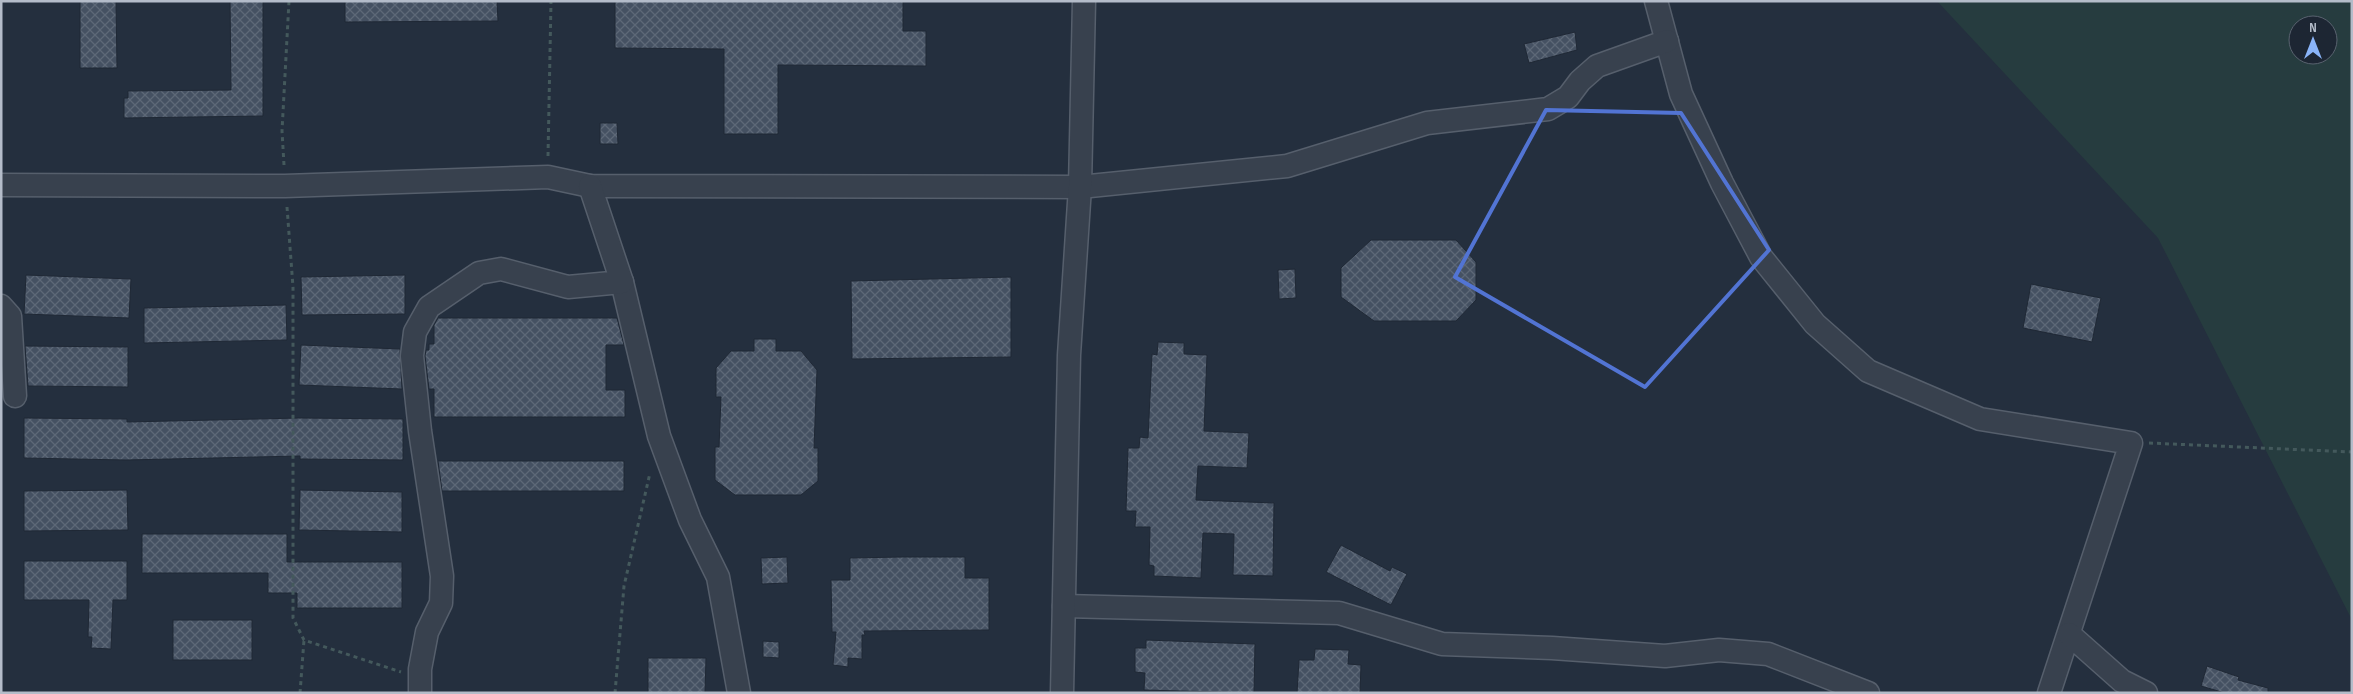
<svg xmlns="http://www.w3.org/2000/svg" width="2353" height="694" font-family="'Sofia Sans Condensed',sans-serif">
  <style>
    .green { fill: #263c3f; fill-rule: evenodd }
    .building { fill: url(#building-cross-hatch); stroke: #1f2835 }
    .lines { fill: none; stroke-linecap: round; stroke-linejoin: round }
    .minor-casing { stroke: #565f6c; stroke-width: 25 }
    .path { stroke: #44595c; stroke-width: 3; stroke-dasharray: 4 4; stroke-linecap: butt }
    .minor { stroke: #38414e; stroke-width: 22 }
    .marked { fill: none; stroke: #5274d3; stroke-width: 4; stroke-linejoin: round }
  </style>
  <defs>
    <pattern id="building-cross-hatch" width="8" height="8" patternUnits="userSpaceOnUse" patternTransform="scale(1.25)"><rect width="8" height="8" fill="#455162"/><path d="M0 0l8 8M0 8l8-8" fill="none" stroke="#5d6877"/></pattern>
  </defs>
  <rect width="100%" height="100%" fill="#242f3e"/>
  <path class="green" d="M1937,1H2352V620L2158,238ZM2298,25H2328V55H2298Z"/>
  <g class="building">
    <path d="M80,1H116L117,68H80Z"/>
    <path d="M230,1H263V116L124,118V98H128V91L231,90Z"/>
    <path d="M345,1H497L498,21L345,22Z"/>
    <path d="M615,1H903V31H926V66L778,65V134H724V49L615,48Z"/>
    <path d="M1575,32L1577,50L1529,63L1524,44Z"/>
    <path d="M600,123H617L618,144H600Z"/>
    <path d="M1371,240H1456L1476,262V300L1456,321H1374L1341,297V268Z"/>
    <path d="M1295,269L1296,298L1279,299L1278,270Z"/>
    <path d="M26,275L131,279L129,318L24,314Z"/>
    <path d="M405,275V314L302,315L301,277Z"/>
    <path d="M1011,277V357L852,359L851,281Z"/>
    <path d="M2031,284L2101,298L2092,342L2023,328Z"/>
    <path d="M286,305L287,340L144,343V308Z"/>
    <path d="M438,318H617L624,345H606V390H625V417H434V389H429L425,356L426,350H429V344H434V325Z"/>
    <path d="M754,339H776V351H801L817,370L814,448H818V481L801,495H735L715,480V447H719L721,397H716V368L731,351H754Z"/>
    <path d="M1158,342L1184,343V354L1207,355L1204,431L1249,433L1247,468L1198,466L1196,500L1274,503L1273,576L1233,575L1234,534L1203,533L1201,578L1154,576V566L1149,565L1150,527H1135L1136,511H1126L1128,448H1139L1140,437L1148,438L1152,354L1157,355Z"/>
    <path d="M301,345L400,349L402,389L299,385Z"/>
    <path d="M25,346L128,347V387L28,386Z"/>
    <path d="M24,418L127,419V422L300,418L403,419V460L300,459V456L126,460L24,458Z"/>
    <path d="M438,461H624V491H442Z"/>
    <path d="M127,490L128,530L24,531V491Z"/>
    <path d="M300,490L402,492V532L299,530Z"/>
    <path d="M142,534H287V562H402V608H297V593H268V573H142Z"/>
    <path d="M1341,545L1390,571L1392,567L1407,574L1391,605L1326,572Z"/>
    <path d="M787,557L788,583L762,584L761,558Z"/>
    <path d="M901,557H965V578H989V630L864,631L865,635H862V659L848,658V667L833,665L836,632H832L831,580H850V558Z"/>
    <path d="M24,561H127V600H113L111,649L91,648L92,637H88L89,600H24Z"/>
    <rect x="173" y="620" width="79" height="40"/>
    <path d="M1146,640L1255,644L1254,693L1144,690L1145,673L1135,672V648H1146Z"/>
    <path d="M763,641L779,642V658L763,657Z"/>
    <path d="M1315,649L1349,650L1348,664L1361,665L1360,693H1297L1299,660H1314Z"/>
    <path d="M648,658H706L705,693H648Z"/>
    <path d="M2207,666L2239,677L2238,680L2268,688V693H2225L2201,686Z"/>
  </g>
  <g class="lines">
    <defs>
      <g id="minor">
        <path d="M1656,1L1681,94L1722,183L1761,257L1815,324L1868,371L1980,419L2131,443L2049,693"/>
        <path d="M1,185L285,186L548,177L590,186L1080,187L1287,166L1427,123L1548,109L1568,97L1580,81L1597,66L1667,41"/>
        <path d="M622,282L659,436L690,520L718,577L739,693"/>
        <path d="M1,306L10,316L15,396"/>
        <path d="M1064,606L1339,613L1442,644L1552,648L1665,656L1719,650L1768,654L1868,693"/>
        <path d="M2069,634L2122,681L2146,693"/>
        <path d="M420,693V669L427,632L441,603L442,576L420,431L412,356L415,332L429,307L479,273L501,269L568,287L622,282L590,186"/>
        <path d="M1062,693L1069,355L1080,187L1084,1"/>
      </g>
    </defs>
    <use href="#minor" class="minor-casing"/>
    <g class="path">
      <path d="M548,156L551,1"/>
      <path d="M284,165L282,131L289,1"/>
      <path d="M287,207L293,287V618L304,640L401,672"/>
      <path d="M2149,443L2352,452"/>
      <path d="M300,693L304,640"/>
      <path d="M615,693L624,586L650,473"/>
    </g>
    <use href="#minor" class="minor"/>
  </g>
  <path class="marked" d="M1546,110L1681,113L1769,250L1645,387L1455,277Z"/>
  <rect width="2353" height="694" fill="none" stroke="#b4bcc9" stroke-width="5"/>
  <g transform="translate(2313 40)"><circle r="24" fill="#1d2633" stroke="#59626f"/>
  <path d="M0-4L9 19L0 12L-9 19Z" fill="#8ab4f8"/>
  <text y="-8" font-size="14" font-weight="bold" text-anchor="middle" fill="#b4bcc9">N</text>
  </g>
</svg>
